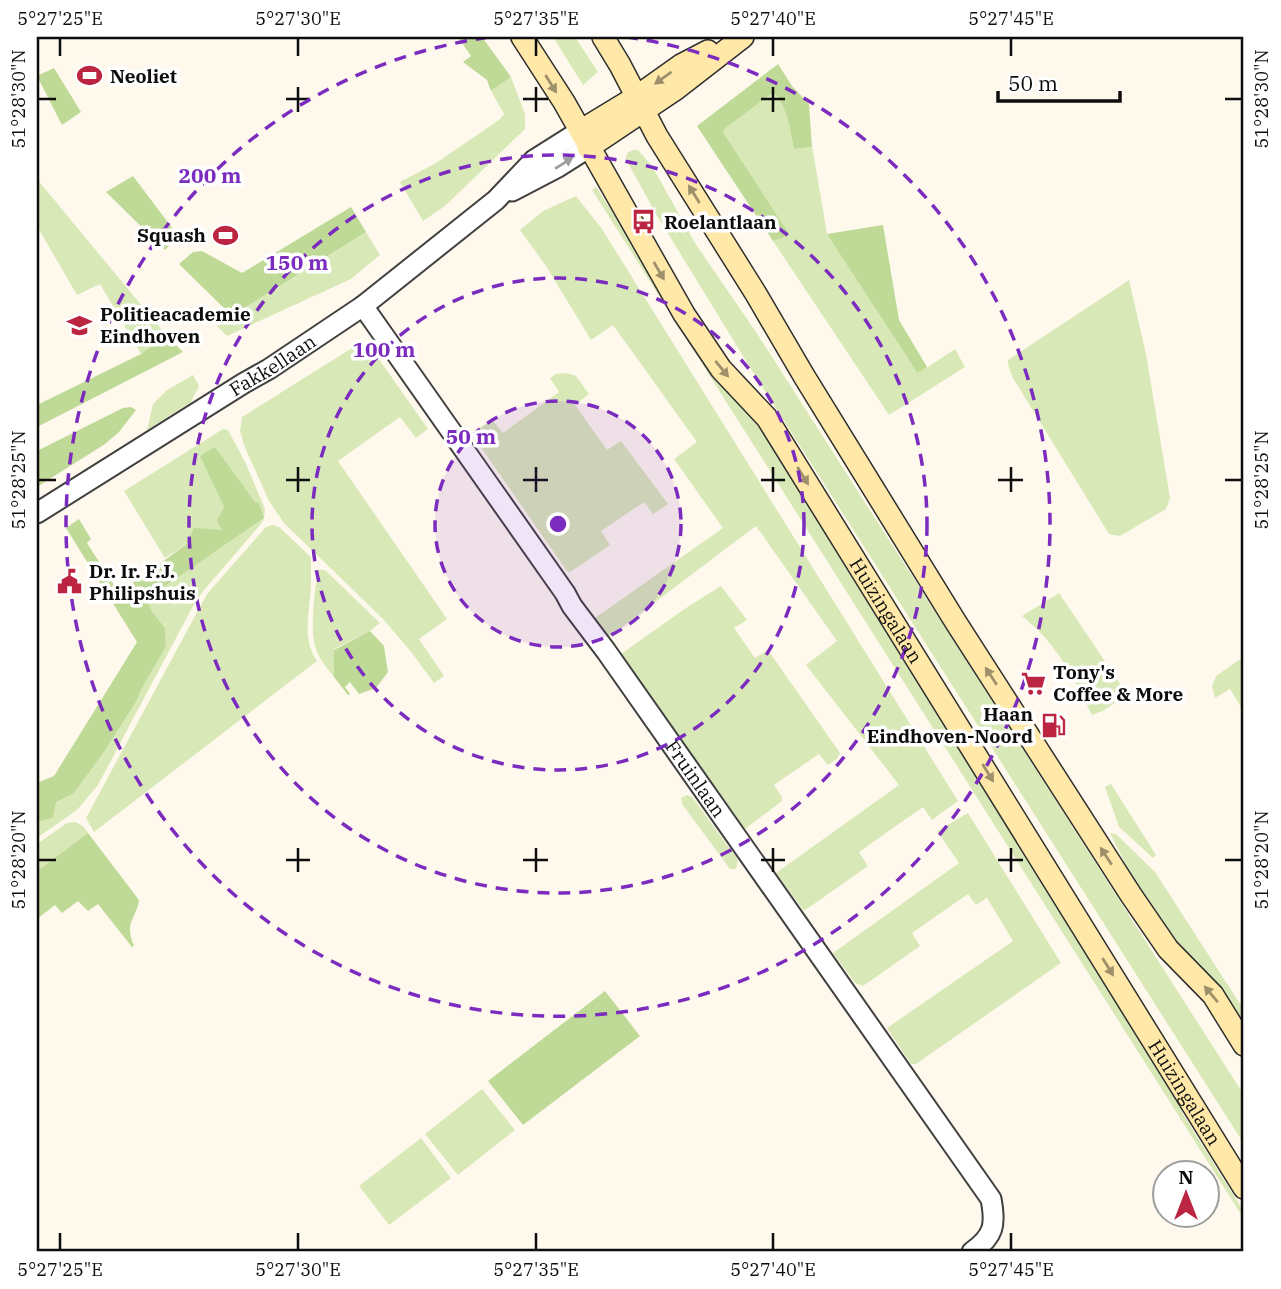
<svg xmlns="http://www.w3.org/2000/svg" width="1281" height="1289" font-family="'IBM Plex Serif',serif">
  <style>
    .green { fill: #d8e9b7 }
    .forest { fill: #beda96 }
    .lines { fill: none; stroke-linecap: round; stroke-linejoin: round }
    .tertiary-casing { stroke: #404040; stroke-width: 23 }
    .secondary-casing { stroke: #2f2f2f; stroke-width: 24 }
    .tertiary { stroke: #fff; stroke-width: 19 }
    .secondary { stroke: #ffe8a8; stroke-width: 21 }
    .oneway { fill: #9e906a }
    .oneway2 { fill: #9e9e9e }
    .ticks { fill: none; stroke: #0d0d0d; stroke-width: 2.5 }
    .ring { fill: none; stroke: #7b2cbf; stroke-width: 3.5; stroke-dasharray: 12 9 }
    .labels { text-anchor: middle; stroke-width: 7; stroke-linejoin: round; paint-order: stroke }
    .poi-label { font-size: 19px; font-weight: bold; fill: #0d0d0d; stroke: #fff; text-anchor: start }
    .street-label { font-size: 19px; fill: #0d0d0d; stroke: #fff }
    .centre { fill: #7b2cbf; stroke: #fff; stroke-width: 3.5 }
    .ring-label { font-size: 21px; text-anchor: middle; font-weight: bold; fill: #7b2cbf; stroke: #fff; stroke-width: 7; stroke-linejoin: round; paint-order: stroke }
    .neatline { fill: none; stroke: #0d0d0d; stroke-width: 2.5 }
    .ticks-label { font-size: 18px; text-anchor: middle; fill: #0d0d0d }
  </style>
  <rect width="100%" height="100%" fill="#fff9ed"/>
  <g class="green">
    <path d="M553,37H575L598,72L583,85Z"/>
    <path d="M511,77L525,114V129L445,206L423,221L400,182L436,163L499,120L504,114L491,91Z"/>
    <path d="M771,94H775C788,109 790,130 794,149L812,147L813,151L827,234L922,371L955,349L965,367L889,415L773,241L788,236V232L723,132L727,127Z"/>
    <path d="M633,150H638L652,166L695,243L758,335L1244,1095V1144L751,369L656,214L628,163L626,157L628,152Z"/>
    <path d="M37,179L166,335L141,354L100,284L77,295L37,226Z"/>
    <path d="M596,187L715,370L762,424L1159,1056L1183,1114L1244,1212V1219L592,190Z"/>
    <path d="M576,196L602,229L958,801L932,820L923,807L859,852L868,866L804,911L776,873L899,785L806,665L837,641L756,526L609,637L595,618L723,528L674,459L697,442L613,325L591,340L546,266L520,230L543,211Z"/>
    <path d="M366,232L380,255L351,279L227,336L217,326Z"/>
    <path d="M1129,280L1146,354L1170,498L1166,509L1120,536L1109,534L1024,396C1018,385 1008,374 1008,360Z"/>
    <path d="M360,343H364L369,345L428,429L416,438L400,417L338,461L447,619L419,639L444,676L434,683L412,653L383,619L284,523L269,501L244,445L240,431L242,417Z"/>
    <path d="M566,373L576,376L589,394L575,405L607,450L621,441L668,504L653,514L644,502L601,531L610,545L570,572L567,571L471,433L492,420L503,433L559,392L550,378L556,374Z"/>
    <path d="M193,375L199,386L191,402L147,430L153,404L167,390Z"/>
    <path d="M223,429L228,430L246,464L265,509L264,518L261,524L204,590L193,606L98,785L77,810L37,838V822L53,818L56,802L74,793L104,752L136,702L143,686L166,647L165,628L151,610L148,598L264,518L255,502L201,457L224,507L223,530L187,544L165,558L124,491Z"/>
    <path d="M272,525L279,527L311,557C311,566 311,576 311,585C310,610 301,639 317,661L94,832L86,818L207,594L266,527Z"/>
    <path d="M318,570H325L380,623L370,631L334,649V677C328,669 319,659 316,649C309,630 315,590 318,570Z"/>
    <path d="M721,586L747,620L734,628L755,658L768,650L840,753L838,758L828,765L819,754L774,785L782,797V801L745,829L621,654L686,608Z"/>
    <path d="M1059,593L1127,694L1103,711L1092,715C1074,677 1055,642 1022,616Z"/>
    <path d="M1239,660H1244V712L1230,689L1215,698L1212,686L1216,676Z"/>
    <path d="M1111,784L1156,855L1153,858L1119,827L1105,787Z"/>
    <path d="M687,795L693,798L738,860L737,866L735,869H730L682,804L681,798Z"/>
    <path d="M968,813L1061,963L916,1064H911L887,1028L1013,941L987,898L976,905L968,894L912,933L920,946L863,986L855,983L833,953L959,863L937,831Z"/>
    <path d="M75,822L83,826L88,833L37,871V844L67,823Z"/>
    <path d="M1110,833L1116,834L1155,872L1244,1010V1036L1178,950L1141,895Z"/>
    <path d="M482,1089L515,1130L458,1175L425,1134Z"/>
    <path d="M421,1138L451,1178L389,1225L359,1186Z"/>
  </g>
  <g class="forest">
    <path d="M458,37H482L511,77L491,91L487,80L463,62L471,56Z"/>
    <path d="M778,64L792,86L809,104L812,147L794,149C790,130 788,109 775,94H771L727,127L723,132L788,232V236L773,241L697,126Z"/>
    <path d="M54,68L81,112L62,125L37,76Z"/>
    <path d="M133,176L173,229C177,239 172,243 165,250L106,192Z"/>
    <path d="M351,207L366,232L232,316L179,264L193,252L202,251L242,273Z"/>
    <path d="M883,225L899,320L927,367L922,371L917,372L827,234Z"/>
    <path d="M166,335L183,352L37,427V405L141,354Z"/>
    <path d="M131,407L136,410L119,432L105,444L37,487V451L123,408Z"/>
    <path d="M215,447L255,502L259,503L264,518L148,598L151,610L165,628L166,647L143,686L136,702L104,752L74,793L56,802L53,818L37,822V783L54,776L137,642L66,528L79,519L91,539L87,543L119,593L187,544L194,528L222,530L217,520L224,507L200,456Z"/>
    <path d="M370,631L384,646L388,672L376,688L359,694L350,682L345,687L350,694L348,695L334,677V650Z"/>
    <path d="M88,833L139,900C136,920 124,921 134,946L132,947L98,904L88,911L78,901L62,913L55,905L37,919V871Z"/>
    <path d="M605,991L640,1036L523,1125L488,1081Z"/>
  </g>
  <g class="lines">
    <defs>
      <g id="tertiary">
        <path d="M512,191L558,167L588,148"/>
        <path id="s1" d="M363,306L565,593L572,606L606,651L991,1199C996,1225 994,1236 972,1252"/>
        <path id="s2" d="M37,513L244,383L269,369L363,306L496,200L534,160L580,131"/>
      </g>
      <g id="secondary">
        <path id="s3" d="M522,37L564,102L684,314L721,369L767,418L1244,1188"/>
        <path d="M603,37L620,65L657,136L756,294L804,376L955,621L1131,895L1168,949L1213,995L1244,1045"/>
        <path d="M580,131L636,97L681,65L708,51"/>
        <path d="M588,148L676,89L743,37"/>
      </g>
    </defs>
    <use href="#tertiary" class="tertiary-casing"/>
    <use href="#secondary" class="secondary-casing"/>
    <use href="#tertiary" class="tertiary"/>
    <use href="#secondary" class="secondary"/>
  </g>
  <defs><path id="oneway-solid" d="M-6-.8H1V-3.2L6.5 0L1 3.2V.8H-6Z" transform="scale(1.75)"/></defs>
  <g class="oneway">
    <use href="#oneway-solid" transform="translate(663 78) rotate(144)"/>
    <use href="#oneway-solid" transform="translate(551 84) rotate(58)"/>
    <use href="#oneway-solid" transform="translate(694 194) rotate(-122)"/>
    <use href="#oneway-solid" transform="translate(659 271) rotate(60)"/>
    <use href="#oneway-solid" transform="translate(722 369) rotate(51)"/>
    <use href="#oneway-solid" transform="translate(803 476) rotate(58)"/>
    <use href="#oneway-solid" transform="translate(991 676) rotate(-123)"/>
    <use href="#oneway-solid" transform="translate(988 773) rotate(58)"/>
    <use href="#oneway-solid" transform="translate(1106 856) rotate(-123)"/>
    <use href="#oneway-solid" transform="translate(1108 967) rotate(58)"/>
    <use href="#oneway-solid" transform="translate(1211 994) rotate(-130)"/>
  </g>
  <use class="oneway2" href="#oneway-solid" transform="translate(564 163) rotate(-32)"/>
  <path class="ticks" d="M60,38V56M298,38V56M536,38V56M773,38V56M1011,38V56M298,87V112M536,87V112M773,87V112M38,99H56M286,99H310M523,99H548M761,99H785M1225,99H1242M298,467V492M536,467V492M773,467V492M1011,467V492M38,480H56M286,480H310M523,480H548M761,480H785M998,480H1023M1225,480H1242M298,848V872M536,848V872M773,848V872M1011,848V872M38,860H56M286,860H310M523,860H548M761,860H785M998,860H1023M1225,860H1242M60,1233V1250M298,1233V1250M536,1233V1250M773,1233V1250M1011,1233V1250"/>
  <circle cx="558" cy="524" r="123" fill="#7b2cbf" fill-opacity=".12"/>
  <g class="ring">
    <circle cx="558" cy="524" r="123"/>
    <circle cx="558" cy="524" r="246"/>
    <circle cx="558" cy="524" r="369"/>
    <path d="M626 37A492 492 0 1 1 490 37"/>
  </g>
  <defs>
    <symbol id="stadium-bare" viewBox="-9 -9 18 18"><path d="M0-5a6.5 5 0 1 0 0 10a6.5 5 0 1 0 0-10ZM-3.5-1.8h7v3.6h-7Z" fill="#bc2542" stroke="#fff" stroke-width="2.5" paint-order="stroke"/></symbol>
    <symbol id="bus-bare" viewBox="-9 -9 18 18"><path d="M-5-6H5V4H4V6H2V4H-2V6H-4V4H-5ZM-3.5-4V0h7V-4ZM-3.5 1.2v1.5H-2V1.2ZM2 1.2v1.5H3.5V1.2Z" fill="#bc2542" stroke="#fff" stroke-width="2.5" paint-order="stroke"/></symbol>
    <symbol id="university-bare" viewBox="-9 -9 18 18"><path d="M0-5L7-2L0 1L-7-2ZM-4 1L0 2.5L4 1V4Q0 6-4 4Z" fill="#bc2542" stroke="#fff" stroke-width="2.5" paint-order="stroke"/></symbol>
    <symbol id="civic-bare" viewBox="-9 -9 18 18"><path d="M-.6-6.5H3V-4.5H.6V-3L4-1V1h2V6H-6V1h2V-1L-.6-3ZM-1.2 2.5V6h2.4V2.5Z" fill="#bc2542" stroke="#fff" stroke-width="2.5" paint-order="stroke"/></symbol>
    <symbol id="supermarket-bare" viewBox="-9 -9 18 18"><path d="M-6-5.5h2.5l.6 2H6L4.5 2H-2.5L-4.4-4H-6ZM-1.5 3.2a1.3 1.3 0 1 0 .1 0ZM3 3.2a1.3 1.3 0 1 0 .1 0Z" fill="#bc2542" stroke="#fff" stroke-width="2.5" paint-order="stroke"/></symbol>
    <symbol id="fuel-bare" viewBox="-9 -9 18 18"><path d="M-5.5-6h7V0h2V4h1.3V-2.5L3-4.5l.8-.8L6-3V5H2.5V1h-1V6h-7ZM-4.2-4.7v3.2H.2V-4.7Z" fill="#bc2542" stroke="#fff" stroke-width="2.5" paint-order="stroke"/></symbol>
  </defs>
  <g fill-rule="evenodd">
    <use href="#stadium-bare" x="72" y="58" width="35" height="35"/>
    <use href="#bus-bare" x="626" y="204" width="35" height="35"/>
    <use href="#stadium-bare" x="208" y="218" width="35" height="35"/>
    <use href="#university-bare" x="62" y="308" width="35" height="35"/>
    <use href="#civic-bare" x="52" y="564" width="35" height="35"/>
    <use href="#supermarket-bare" x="1016" y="666" width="35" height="35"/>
    <use href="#fuel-bare" x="1036" y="708" width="35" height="35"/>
  </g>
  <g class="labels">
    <g class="poi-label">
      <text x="110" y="83">Neoliet</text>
      <text x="664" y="229">Roelantlaan</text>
      <text x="206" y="242" text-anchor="end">Squash</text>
      <text x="100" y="321">Politieacademie<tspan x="100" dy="22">Eindhoven</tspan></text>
      <text x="89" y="578">Dr. Ir. F.J.<tspan x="89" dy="22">Philipshuis</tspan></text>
      <text x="1053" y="679">Tony's<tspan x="1053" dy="22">Coffee &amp; More</tspan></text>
      <text x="1033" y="721" text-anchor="end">Haan<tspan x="1033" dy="22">Eindhoven-Noord</tspan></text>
    </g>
    <g class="street-label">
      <text dy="7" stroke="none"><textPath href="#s2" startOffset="278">Fakkellaan</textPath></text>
      <text dy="7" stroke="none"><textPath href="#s3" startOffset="681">Huizingalaan</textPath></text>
      <text dy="7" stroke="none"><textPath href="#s1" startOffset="578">Fruinlaan</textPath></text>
      <text dy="7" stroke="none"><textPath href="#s3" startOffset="1248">Huizingalaan</textPath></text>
    </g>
  </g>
  <circle cx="558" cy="524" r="10" class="centre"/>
  <g class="ring-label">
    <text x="210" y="183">200 m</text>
    <text x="297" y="270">150 m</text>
    <text x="384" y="357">100 m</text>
    <text x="471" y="444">50 m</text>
  </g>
  <rect width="1281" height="1289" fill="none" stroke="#ffffff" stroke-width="77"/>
  <g transform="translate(1186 1194)"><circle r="33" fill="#ffffff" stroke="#9e9e9e" stroke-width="2"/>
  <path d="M0-5L12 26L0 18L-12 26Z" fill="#bc2542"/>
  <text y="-10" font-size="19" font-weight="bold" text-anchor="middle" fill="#0d0d0d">N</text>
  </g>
  <path d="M998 91v10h122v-10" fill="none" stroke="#0d0d0d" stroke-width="3.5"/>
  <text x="1008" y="91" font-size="21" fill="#0d0d0d" stroke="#ffffff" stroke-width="5" paint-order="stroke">50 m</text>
  <rect x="38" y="38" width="1204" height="1212" class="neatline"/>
  <g class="ticks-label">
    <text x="60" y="25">5°27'25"E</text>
    <text x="298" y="25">5°27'30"E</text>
    <text x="536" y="25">5°27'35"E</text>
    <text x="773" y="25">5°27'40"E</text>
    <text x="1011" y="25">5°27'45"E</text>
    <text transform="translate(19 99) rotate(-90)" y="6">51°28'30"N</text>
    <text transform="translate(1262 99) rotate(-90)" y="6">51°28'30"N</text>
    <text transform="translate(19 480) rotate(-90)" y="6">51°28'25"N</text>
    <text transform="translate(1262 480) rotate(-90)" y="6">51°28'25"N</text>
    <text transform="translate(19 860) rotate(-90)" y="6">51°28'20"N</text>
    <text transform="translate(1262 860) rotate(-90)" y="6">51°28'20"N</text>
    <text x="60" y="1276">5°27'25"E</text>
    <text x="298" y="1276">5°27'30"E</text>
    <text x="536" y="1276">5°27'35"E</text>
    <text x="773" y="1276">5°27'40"E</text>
    <text x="1011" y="1276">5°27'45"E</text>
  </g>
</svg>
